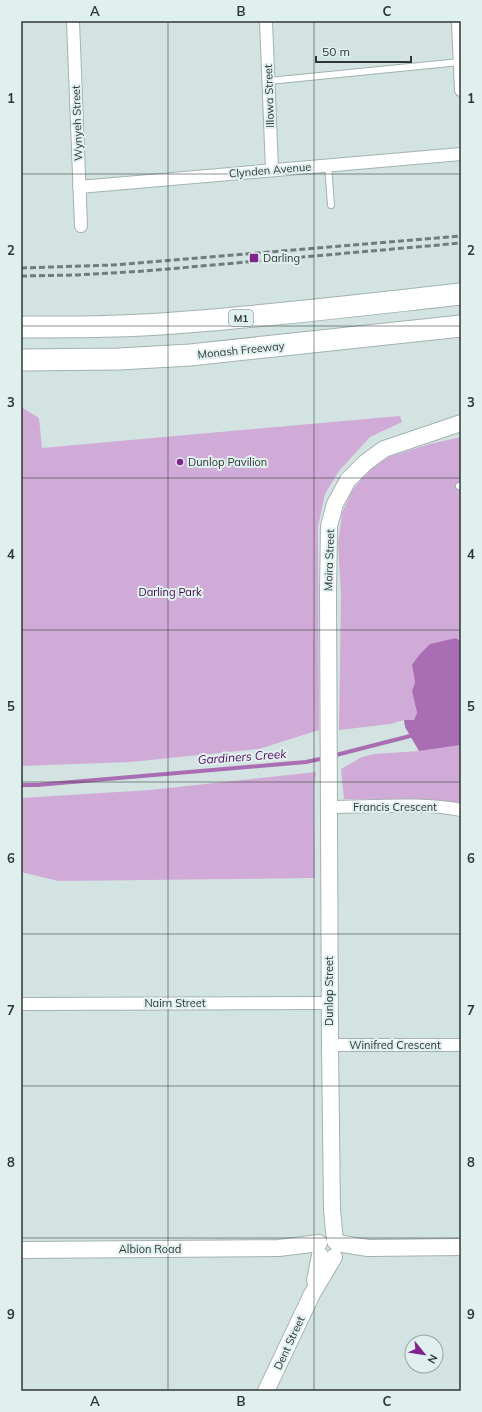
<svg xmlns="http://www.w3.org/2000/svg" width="482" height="1412" font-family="Mulish,sans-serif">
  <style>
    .green { fill: #d1abd7 }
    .water { fill: #aa6db4 }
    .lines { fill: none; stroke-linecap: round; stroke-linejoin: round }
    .stream { stroke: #aa6db4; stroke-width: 4 }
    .lane-casing { stroke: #a2b2b0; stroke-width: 8 }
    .street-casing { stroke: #a2b2b0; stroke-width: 14 }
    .secondary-casing { stroke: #a2b2b0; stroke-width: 18 }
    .highway-casing { stroke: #a2b2b0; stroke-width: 23 }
    .lane { stroke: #fff; stroke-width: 6 }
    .street { stroke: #fff; stroke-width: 12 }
    .secondary { stroke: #fff; stroke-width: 16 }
    .highway { stroke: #fff; stroke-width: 21 }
    .rail { stroke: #727d7b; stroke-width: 3; stroke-dasharray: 6 3; stroke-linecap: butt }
    .grid { fill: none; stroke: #303635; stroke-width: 1; stroke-opacity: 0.55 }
    .poi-dot { fill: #80238f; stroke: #dff0ee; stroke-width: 1.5 }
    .labels { text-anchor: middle; stroke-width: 4; stroke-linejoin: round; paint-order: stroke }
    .shield { fill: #dff0ee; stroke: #646e6c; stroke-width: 1 }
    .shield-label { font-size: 10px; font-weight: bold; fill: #303635 }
    .street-label { font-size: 11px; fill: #303635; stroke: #dff0ee }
    .poi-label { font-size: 11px; fill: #303635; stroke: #dff0ee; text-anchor: start }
    .park-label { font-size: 11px; fill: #43074c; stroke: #dff0ee }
    .water-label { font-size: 12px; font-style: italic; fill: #5b0a67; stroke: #dff0ee }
    .neatline { fill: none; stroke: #303635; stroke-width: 1.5 }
    .grid-label { font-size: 13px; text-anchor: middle; font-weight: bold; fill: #303635 }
  </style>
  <rect width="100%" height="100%" fill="#d2e3e1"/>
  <g class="green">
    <path d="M21,407L39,418L42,448L400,416L402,422L370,437L339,471L325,494L318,527L319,730L259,749L130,762L21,766Z"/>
    <path d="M461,437V642L455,638L412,665L415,682L412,691L417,714L414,720H404L390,724L339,730L341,593L338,544L342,513L352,491L369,470L388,457L430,444Z"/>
    <path d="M461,745V803L437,800L344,799L341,769L362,757L374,754L419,751Z"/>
    <path d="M316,772L314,787L315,878L58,881L21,872V798L150,790Z"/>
  </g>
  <path class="water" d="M456,638L461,642V745L419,751L405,727L404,720H414L417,713L412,691L415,682L412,665L419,655L430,644Z"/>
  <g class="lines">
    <g class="stream">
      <path d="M332,756L414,735"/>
      <path d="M21,785H37L306,762L325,758"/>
    </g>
    <defs>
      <g id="lane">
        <path d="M269,81L460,62"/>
        <path d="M328,165L331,205"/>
        <path d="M459,486H461"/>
      </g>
      <g id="street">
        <path d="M73,21L81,226"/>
        <path d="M266,21L272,170"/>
        <path d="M458,21L461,90"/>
        <path d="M79,187L461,154"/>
        <path d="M330,807C371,807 421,802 461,810"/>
        <path d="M21,1004L329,1003"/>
        <path d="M330,1045H461"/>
      </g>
      <g id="secondary">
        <path d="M335,1241L332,1210L330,1045L328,592L329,526L335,504L348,480L365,463L384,449L461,423"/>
        <path d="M337,1243L368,1248L461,1247"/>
        <path d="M21,1250L279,1248L319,1243"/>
        <path d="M315,1281L320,1255"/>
        <path d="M266,1391L312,1294L334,1257"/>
      </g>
      <g id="highway">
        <path d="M21,327C76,327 132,327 187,322C279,315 370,304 461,294"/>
        <path d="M21,360L119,359L190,355L461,326"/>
      </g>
    </defs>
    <use href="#lane" class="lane-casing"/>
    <use href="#street" class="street-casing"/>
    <use href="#secondary" class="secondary-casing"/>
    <use href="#highway" class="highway-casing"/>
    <use href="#lane" class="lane"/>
    <use href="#street" class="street"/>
    <use href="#secondary" class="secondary"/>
    <use href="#highway" class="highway"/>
    <g class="rail">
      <path d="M21,268L113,265L461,236"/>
      <path d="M21,276L77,275L145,271L461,243"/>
    </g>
  </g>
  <path class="grid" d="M168,21V1391M314,21V1391M21,174H461M21,326H461M21,478H461M21,630H461M21,782H461M21,934H461M21,1086H461M21,1238H461"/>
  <g class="poi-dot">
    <rect x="249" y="253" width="10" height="10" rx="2"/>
    <circle cx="180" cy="462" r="4"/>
  </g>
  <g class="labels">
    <rect class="shield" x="229" y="310" width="24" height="16" rx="3"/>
    <g class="shield-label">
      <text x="241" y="322">M1</text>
    </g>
    <g class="street-label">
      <text transform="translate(269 96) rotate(-92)" y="4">Illowa Street</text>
      <text transform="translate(77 123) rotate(-92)" y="4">Wynyeh Street</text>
      <text transform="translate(270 170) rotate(-5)" y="4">Clynden Avenue</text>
      <text transform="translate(241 350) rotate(-6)" y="4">Monash Freeway</text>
      <text transform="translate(329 560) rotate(-88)" y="4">Moira Street</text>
      <text x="395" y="811">Francis Crescent</text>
      <text transform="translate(329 991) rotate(-90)" y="4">Dunlop Street</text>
      <text x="175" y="1007">Nairn Street</text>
      <text x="395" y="1049">Winifred Crescent</text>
      <text x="150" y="1253">Albion Road</text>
      <text transform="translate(289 1343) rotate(-65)" y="4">Dent Street</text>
    </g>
    <g class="poi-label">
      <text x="263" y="262">Darling</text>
      <text x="188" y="466">Dunlop Pavilion</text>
    </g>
    <g class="park-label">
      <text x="170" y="596">Darling Park</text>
    </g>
    <g class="water-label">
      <text transform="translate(242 757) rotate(-4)" y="4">Gardiners Creek</text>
    </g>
  </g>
  <rect width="482" height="1412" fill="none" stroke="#dff0ee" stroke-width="44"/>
  <g transform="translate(424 1354) rotate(120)"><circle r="19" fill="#dff0ee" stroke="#99a6a4"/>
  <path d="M0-3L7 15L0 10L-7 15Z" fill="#80238f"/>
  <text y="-6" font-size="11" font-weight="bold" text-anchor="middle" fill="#303635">N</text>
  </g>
  <path d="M316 56v6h95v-6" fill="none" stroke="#303635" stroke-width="2"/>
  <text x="322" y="56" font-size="12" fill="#303635" stroke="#dff0ee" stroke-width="3" paint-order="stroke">50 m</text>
  <rect x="22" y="22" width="438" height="1368" class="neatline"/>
  <g class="grid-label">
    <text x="95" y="16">A</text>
    <text x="241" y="16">B</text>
    <text x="387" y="16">C</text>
    <text x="11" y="103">1</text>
    <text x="471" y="103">1</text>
    <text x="11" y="255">2</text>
    <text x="471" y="255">2</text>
    <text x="11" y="407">3</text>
    <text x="471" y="407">3</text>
    <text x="11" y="559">4</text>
    <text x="471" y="559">4</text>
    <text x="11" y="711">5</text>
    <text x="471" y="711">5</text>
    <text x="11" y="863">6</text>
    <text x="471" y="863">6</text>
    <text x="11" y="1015">7</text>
    <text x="471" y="1015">7</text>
    <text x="11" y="1167">8</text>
    <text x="471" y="1167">8</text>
    <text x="11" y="1319">9</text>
    <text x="471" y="1319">9</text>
    <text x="95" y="1406">A</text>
    <text x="241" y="1406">B</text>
    <text x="387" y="1406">C</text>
  </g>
</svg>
